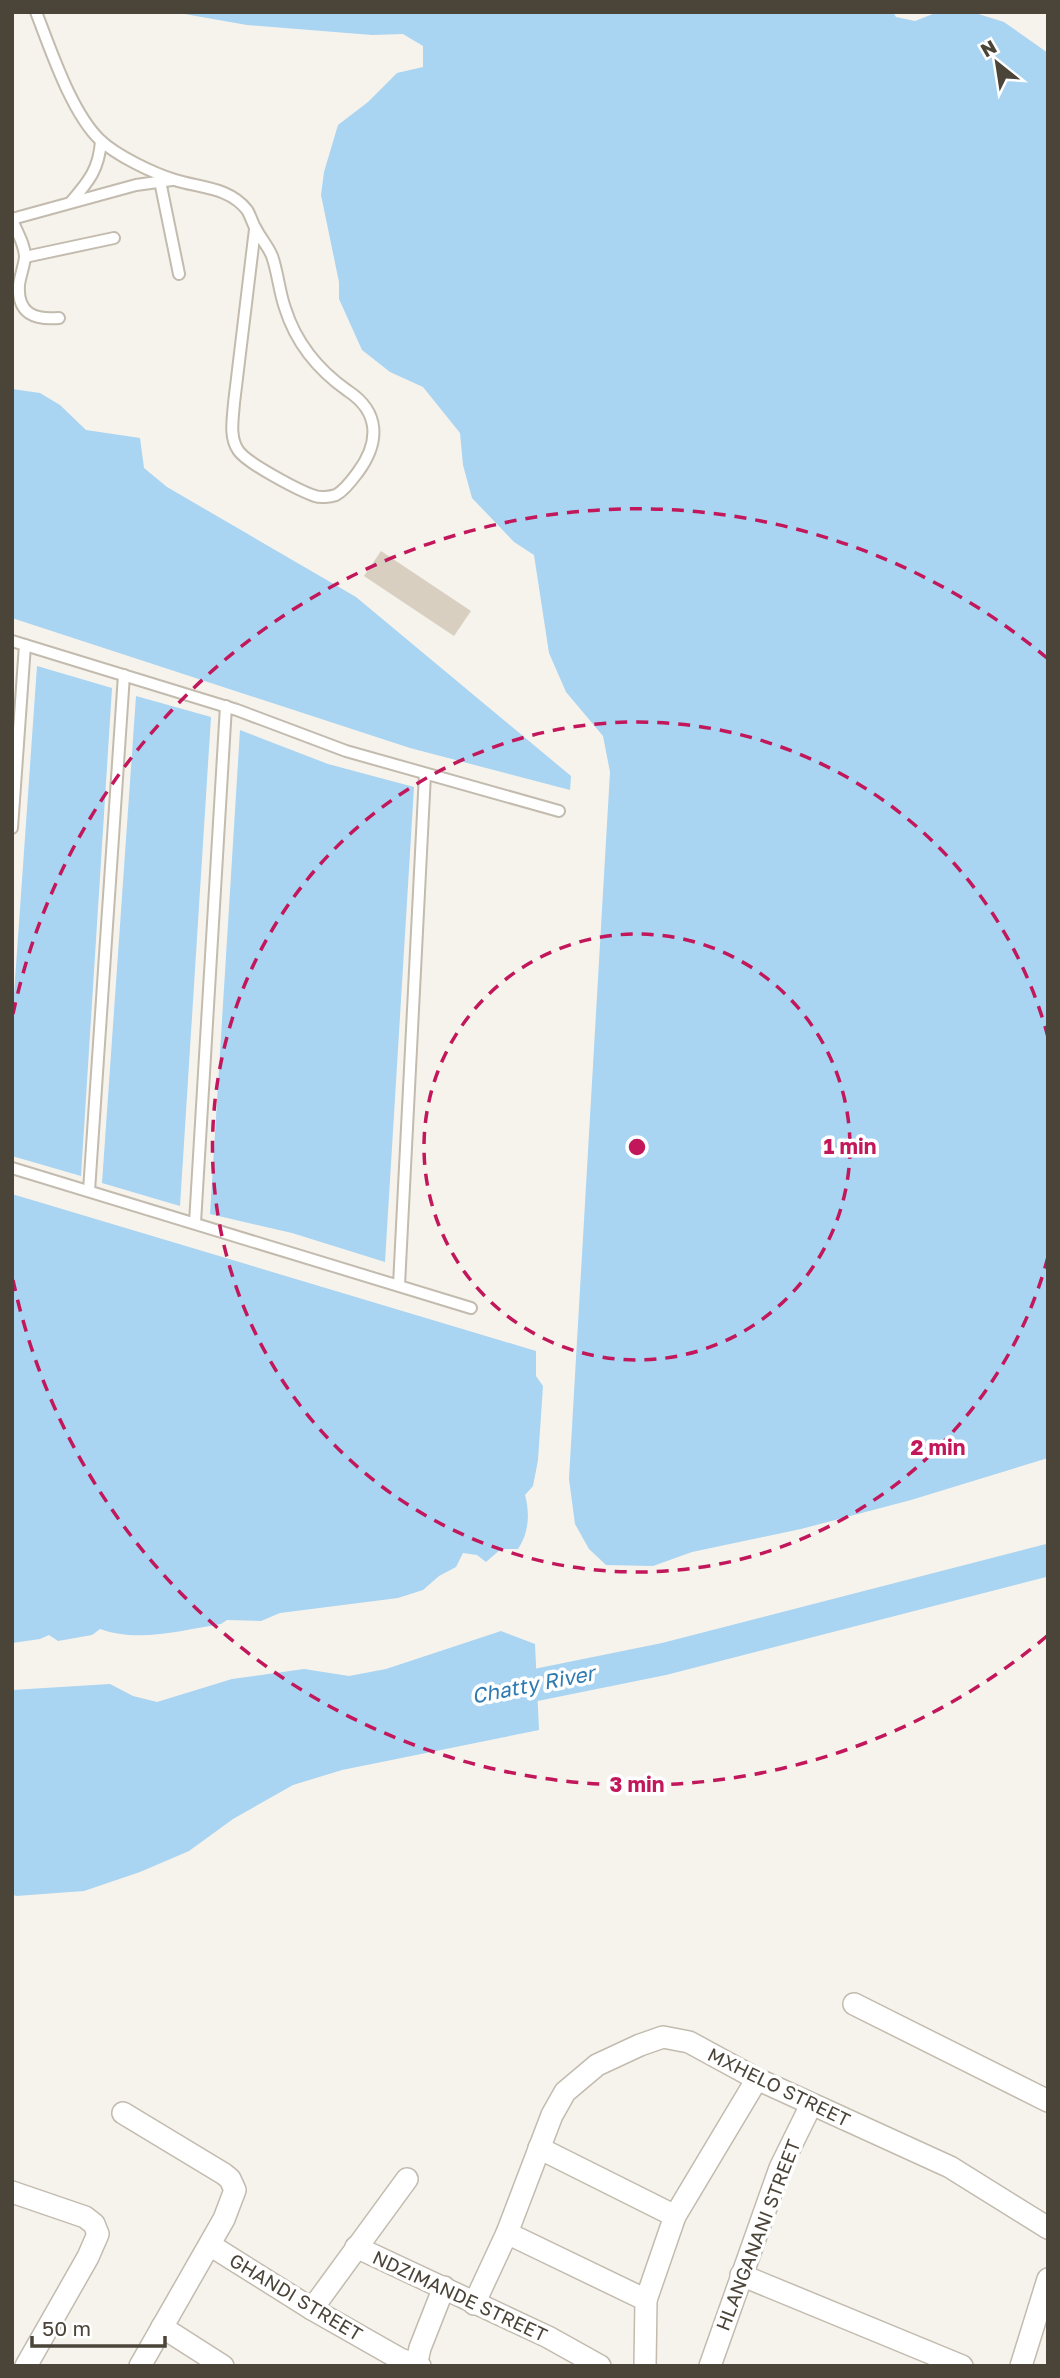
<svg xmlns="http://www.w3.org/2000/svg" width="1060" height="2378" font-family="'Golos Text',sans-serif">
  <style>
    .water { fill: #a9d4f2 }
    .lines { fill: none; stroke-linecap: round; stroke-linejoin: round }
    .river { stroke: #a9d4f2; stroke-width: 32 }
    .building { fill: #d8cfc1 }
    .service-casing { stroke: #c2bbae; stroke-width: 14 }
    .minor-casing { stroke: #c2bbae; stroke-width: 24 }
    .service { stroke: #fff; stroke-width: 10 }
    .minor { stroke: #fff; stroke-width: 21 }
    .ring { fill: none; stroke: #c2185b; stroke-width: 3.5; stroke-dasharray: 12 9 }
    .labels { text-anchor: middle; stroke-width: 7; stroke-linejoin: round; paint-order: stroke }
    .street-label { font-size: 19px; fill: #4b4439; stroke: #fff }
    .water-label { font-size: 21px; font-style: italic; fill: #2e7ab2; stroke: #fff }
    .centre { fill: #c2185b; stroke: #fff; stroke-width: 3.5 }
    .ring-label { font-size: 21px; text-anchor: middle; font-weight: bold; fill: #c2185b; stroke: #fff; stroke-width: 7; stroke-linejoin: round; paint-order: stroke }
  </style>
  <rect width="100%" height="100%" fill="#f6f3ec"/>
  <g class="water">
    <path d="M173,12H893L896,17L915,21L938,12H972L1004,22L1048,53V1458L911,1500L801,1529L692,1552L653,1566L606,1565L589,1549L575,1524L569,1479L610,772L603,736L566,692L549,653L534,555L514,542L472,498L463,465L460,433L423,387L390,372L362,350L339,299V282L321,195L324,172L338,125L368,102L397,73L423,67V46L403,34L372,35L247,25Z"/>
    <path d="M12,389L40,393L60,405L86,430L140,438L144,468L167,487L356,597L571,776L570,790L410,748L12,618Z"/>
    <path d="M37,666L112,688L81,1176L12,1156V1023Z"/>
    <path d="M136,696L211,717L180,1206L102,1183Z"/>
    <path d="M240,730L328,764L414,787L385,1262L292,1233L210,1214Z"/>
    <path d="M12,1194L536,1351V1376L543,1386L538,1460L533,1486L525,1495C530,1513 529,1533 518,1549H501L486,1562L477,1555L463,1553L456,1567L439,1576L423,1590L398,1598L280,1613L261,1621L227,1620L221,1624C182,1630 139,1643 100,1629L92,1635L58,1641L49,1635L40,1639L12,1643Z"/>
    <path d="M501,1631L535,1644L539,1730L342,1770L293,1785L233,1819L189,1851L140,1872L84,1891L16,1896L12,1894V1690L110,1684L133,1696L157,1702L232,1679L304,1669L349,1676L386,1669Z"/>
  </g>
  <g class="lines">
    <path class="river" d="M496,1693L664,1659L1048,1560"/>
  </g>
  <path class="building" d="M381,551L471,611L454,636L364,576Z"/>
  <g class="lines">
    <defs>
      <g id="service">
        <path d="M36,12C51,50 71,112 100,140C117,156 153,173 175,180C200,188 229,187 247,210C251,216 252,223 256,229C261,239 268,246 272,256C278,273 279,291 285,308C296,343 318,370 348,391C380,412 380,442 358,472C352,480 345,490 336,495C330,497 320,498 315,496C300,491 246,463 238,450C229,437 233,418 234,403L255,229"/>
        <path d="M160,181L179,274"/>
        <path d="M71,202C89,181 99,169 101,141"/>
        <path d="M12,219L136,185L172,180"/>
        <path d="M12,220C17,232 25,245 25,257C24,267 20,276 19,285C17,314 35,320 59,318"/>
        <path d="M25,257L114,238"/>
        <path d="M12,641L237,710L346,751L559,811"/>
        <path d="M12,828L25,645"/>
        <path d="M12,1168L471,1308"/>
        <path d="M89,1191L124,675"/>
        <path d="M195,1223L226,706"/>
        <path d="M399,1285L425,774"/>
      </g>
      <g id="minor">
        <path d="M854,2004L1048,2101"/>
        <path d="M123,2113L224,2174L230,2179L235,2190L224,2219L140,2366"/>
        <path d="M539,2148L675,2216"/>
        <path d="M12,2192L85,2217L94,2224L98,2234L88,2257L26,2366"/>
        <path d="M507,2233L646,2300"/>
        <path d="M210,2245L312,2309L400,2359L420,2366"/>
        <path d="M356,2247L548,2337L600,2366"/>
        <path d="M741,2275L962,2366"/>
        <path d="M474,2304L507,2233L552,2115L565,2092L597,2065L640,2045L663,2037L689,2042L757,2079L950,2167L1048,2228"/>
        <path d="M312,2309L407,2179"/>
        <path d="M162,2327L223,2366"/>
        <path d="M416,2366L420,2348L444,2287"/>
        <path d="M645,2366L646,2300L675,2216L757,2079"/>
        <path d="M710,2366L780,2168L811,2105"/>
        <path d="M1021,2366L1048,2279"/>
      </g>
    </defs>
    <use href="#service" class="service-casing"/>
    <use href="#minor" class="minor-casing"/>
    <use href="#service" class="service"/>
    <use href="#minor" class="minor"/>
  </g>
  <g class="ring">
    <circle cx="637" cy="1147" r="213"/>
    <path d="M1048 1257A425 425 0 1 1 1048 1037"/>
    <path d="M1047 1636A638 638 0 0 1 13 1280M13 1014A638 638 0 0 1 1047 658"/>
  </g>
  <g class="labels">
    <g class="street-label">
      <text transform="translate(779 2087) rotate(26)" y="7">MXHELO STREET</text>
      <text transform="translate(758 2235) rotate(-69)" y="7">HLANGANANI STREET</text>
      <text transform="translate(460 2296) rotate(25)" y="7">NDZIMANDE STREET</text>
      <text transform="translate(296 2297) rotate(31)" y="7">GHANDI STREET</text>
    </g>
    <g class="water-label">
      <text transform="translate(533 1685) rotate(-11)" y="7">Chatty River</text>
    </g>
  </g>
  <circle cx="637" cy="1147" r="10" class="centre"/>
  <g class="ring-label">
    <text x="850" y="1154">1 min</text>
    <text x="938" y="1455">2 min</text>
    <text x="637" y="1792">3 min</text>
  </g>
  <rect width="1060" height="2378" fill="none" stroke="#4b4439" stroke-width="28"/>
  <g transform="translate(997 63) rotate(330)" stroke="#ffffff" stroke-width="5" paint-order="stroke">
  <path d="M0-5L12 26L0 18L-12 26Z" fill="#4b4439"/>
  <text y="-10" font-size="19" font-weight="bold" text-anchor="middle" fill="#4b4439">N</text>
  </g>
  <path d="M32 2336v10h133v-10" fill="none" stroke="#4b4439" stroke-width="3.5"/>
  <text x="42" y="2336" font-size="21" fill="#4b4439" stroke="#ffffff" stroke-width="5" paint-order="stroke">50 m</text>
</svg>
